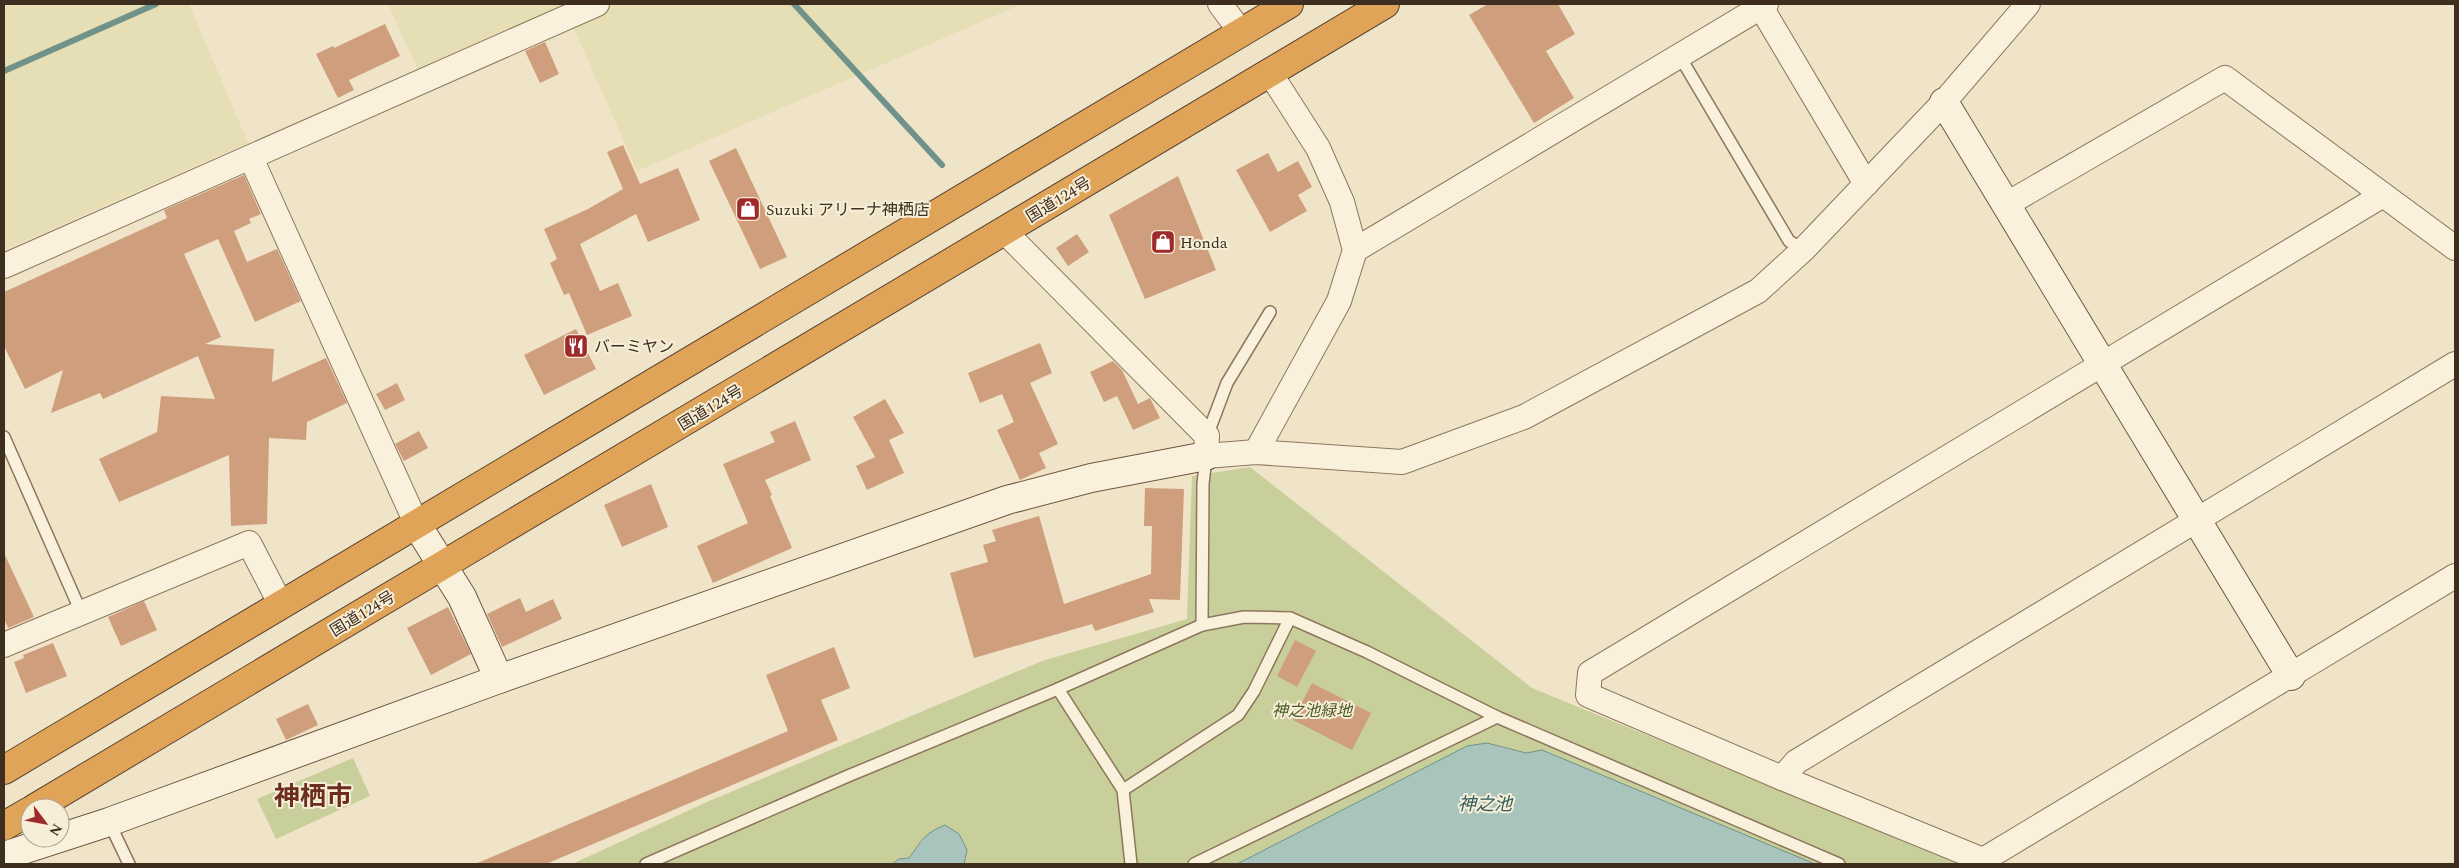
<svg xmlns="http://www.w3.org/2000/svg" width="2459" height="868" font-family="Spectral,'Noto Sans JP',serif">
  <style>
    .farmland { fill: #e6deb5 }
    .green { fill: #c9cf9b }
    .water { fill: #a9c4bc; stroke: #6f938a }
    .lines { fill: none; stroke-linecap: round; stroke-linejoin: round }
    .stream { stroke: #6f938a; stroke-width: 6 }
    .building { fill: #cf9f7d }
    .lane-casing { stroke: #8d765c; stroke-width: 14 }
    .street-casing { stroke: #8d765c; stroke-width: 26 }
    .secondary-casing { stroke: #6f573f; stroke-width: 30 }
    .highway-casing { stroke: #5b4430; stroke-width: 30 }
    .lane { stroke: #faf1dc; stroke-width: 11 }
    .street { stroke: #faf1dc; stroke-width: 24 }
    .secondary { stroke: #faf1dc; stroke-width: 28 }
    .highway { stroke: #e0a458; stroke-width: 28 }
    .labels { text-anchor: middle; stroke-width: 4; stroke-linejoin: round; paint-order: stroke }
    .street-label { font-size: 16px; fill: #3d2e20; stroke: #f7eed8 }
    .poi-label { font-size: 16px; fill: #3d2e20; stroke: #f7eed8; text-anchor: start }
    .park-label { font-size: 16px; font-style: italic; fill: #4d5a26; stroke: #f7eed8 }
    .water-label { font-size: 18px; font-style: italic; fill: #2f5d5a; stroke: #f7eed8 }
    .town-label { font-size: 26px; font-weight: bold; fill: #6b2e1e; stroke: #f7eed8 }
  </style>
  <rect width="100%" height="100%" fill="#f0e4c8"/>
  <g class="farmland">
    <path d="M4,4H189L248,143L4,250Z"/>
    <path d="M388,4H574L419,72Z"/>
    <path d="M618,4H1022L637,171L572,24Z"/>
  </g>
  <g class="green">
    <path d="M1250,467L1532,688L1962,864H572L707,802L1042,661L1187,619L1192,476Z"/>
    <path d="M353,758L370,796L276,839L257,799Z"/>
  </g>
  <g class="water">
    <path d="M1487,743L1526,753L1542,750L1815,864H1237L1467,746Z"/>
    <path d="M945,825L959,834L967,850L964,864H892L899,859L909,858C922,841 923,834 945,825Z"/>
  </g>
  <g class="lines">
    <g class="stream">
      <path d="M794,4L942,165"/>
      <path d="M4,71L156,4"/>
    </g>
  </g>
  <g class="building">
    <path d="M1488,4H1558L1575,34L1546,51L1574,98L1534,123L1469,15Z"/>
    <path d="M385,24L400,56L349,80L354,90L338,98L316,54L333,46L334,48Z"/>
    <path d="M545,42L559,74L540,83L525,51Z"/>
    <path d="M623,145L640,184L678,168L700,220L648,242L636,214L580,244L600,291L618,283L632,316L587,335L569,293L564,295L550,263L557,259L544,229L588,209L623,189L607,152Z"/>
    <path d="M736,148L787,257L760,269L709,161Z"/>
    <path d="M1268,153L1278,172L1298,161L1312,187L1298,195L1307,211L1270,232L1236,170Z"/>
    <path d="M244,175L261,214L249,219L251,223L234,231L247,262L277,249L301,301L255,322L218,239L184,254L221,337L205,344L274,349L272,382L326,358L347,403L307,422L306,440L269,438L267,524L231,526L229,455L119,502L99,459L157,432L161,396L215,399L198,356L103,399L100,393L51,413L63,370L25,389L4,346V292L167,218L164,210Z"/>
    <path d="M1178,176L1216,270L1145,299L1109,215Z"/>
    <path d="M1077,234L1089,252L1068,266L1056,248Z"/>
    <path d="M576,329L596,369L544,395L524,355Z"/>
    <path d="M1040,343L1052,373L1030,383L1058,444L1039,453L1046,468L1020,480L997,430L1014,422L1002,394L980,403L968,373Z"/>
    <path d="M1113,361L1122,370L1138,404L1150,398L1160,418L1133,430L1117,396L1104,402L1090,372Z"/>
    <path d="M397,383L405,400L385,410L376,394Z"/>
    <path d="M885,399L904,433L889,440L904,473L867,490L856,466L875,457L853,417Z"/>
    <path d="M795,421L811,460L765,480L772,495L770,496L792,548L713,583L697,546L748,523L723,464L775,442L770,432Z"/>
    <path d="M419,431L428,448L404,461L395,444Z"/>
    <path d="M651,484L668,527L622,547L604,505Z"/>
    <path d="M1145,488L1184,489L1180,600L1149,599L1154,612L1095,631L1092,624L974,658L950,573L988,562L983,545L996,541L992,530L1039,516L1064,604L1151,574L1152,526H1144Z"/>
    <path d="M4,553L34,617L8,628L4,619Z"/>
    <path d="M520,598L526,612L553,599L562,619L502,647L487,614Z"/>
    <path d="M144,601L157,630L121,646L108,617Z"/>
    <path d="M448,607L471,654L431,675L407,628Z"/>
    <path d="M1295,640L1316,651L1297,687L1277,676Z"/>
    <path d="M53,643L67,676L26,693L14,662L24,658L23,655Z"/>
    <path d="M834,647L850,688L821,700L838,740L546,864H475L788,731L766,675Z"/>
    <path d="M1312,683L1371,713L1352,750L1293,720Z"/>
    <path d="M308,704L318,725L286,740L276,719Z"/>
  </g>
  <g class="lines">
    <defs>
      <g id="lane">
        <path d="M1679,55L1789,241L1803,250"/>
        <path d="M1207,436L1227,383L1270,312"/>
        <path d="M4,437L81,612"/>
        <path d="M1202,625L1203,484L1206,457"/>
        <path d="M1058,689L1123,790L1131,864"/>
        <path d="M1123,790L1238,715L1254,691L1290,618"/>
        <path d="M109,822L129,864"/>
        <path d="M646,864L848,776L1058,689L1202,625L1244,617L1290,618L1367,652L1497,717L1839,864"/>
        <path d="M1194,864L1497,717"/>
      </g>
      <g id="street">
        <path d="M1220,4L1241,32"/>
        <path d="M1761,7L1866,184"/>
        <path d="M251,158L417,525"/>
        <path d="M2383,195L1590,673L1588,695L1782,778L1983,860L2455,576"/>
        <path d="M2007,204L2225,78L2455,248"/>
        <path d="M1004,231L1207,436L1206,456L1256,452L1402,462L1524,417L1758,291L1803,250L1944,102L2028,4"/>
        <path d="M1355,250L1766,4"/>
        <path d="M4,266L597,4"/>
        <path d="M1256,452L1339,301L1355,250L1342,202L1318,148L1270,73"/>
        <path d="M4,645L249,543L281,605"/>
        <path d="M1782,778L1796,762L2455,364"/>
      </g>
      <g id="secondary">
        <path d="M1944,102L2291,676"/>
        <path d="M417,525L462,597L499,679"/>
        <path d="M4,856L109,822L499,679L1007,500L1091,478L1206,456"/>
      </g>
      <g id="highway">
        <path d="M4,770L1289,4"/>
        <path d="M35,808L1385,4"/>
        <path d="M4,826L30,811"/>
      </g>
    </defs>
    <use href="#lane" class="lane-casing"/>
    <use href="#street" class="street-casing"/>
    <use href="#secondary" class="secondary-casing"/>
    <use href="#highway" class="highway-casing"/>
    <use href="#lane" class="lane"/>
    <use href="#street" class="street"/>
    <use href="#secondary" class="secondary"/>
    <use href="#highway" class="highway"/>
  </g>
  <defs>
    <symbol id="shop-square" viewBox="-11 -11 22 22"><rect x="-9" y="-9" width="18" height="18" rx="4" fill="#9e2a2b" stroke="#f7eed8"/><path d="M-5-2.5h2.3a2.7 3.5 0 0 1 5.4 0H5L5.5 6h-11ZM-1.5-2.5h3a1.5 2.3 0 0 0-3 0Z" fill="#fff"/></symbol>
    <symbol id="restaurant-square" viewBox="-11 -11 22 22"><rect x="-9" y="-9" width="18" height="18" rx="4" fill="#9e2a2b" stroke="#f7eed8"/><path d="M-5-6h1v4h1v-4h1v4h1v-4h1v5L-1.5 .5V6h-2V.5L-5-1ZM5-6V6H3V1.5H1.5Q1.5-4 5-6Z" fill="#fff"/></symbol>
  </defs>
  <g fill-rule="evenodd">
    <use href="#shop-square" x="734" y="195" width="28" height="28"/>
    <use href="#shop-square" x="1149" y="228" width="28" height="28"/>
    <use href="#restaurant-square" x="562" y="332" width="28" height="28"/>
  </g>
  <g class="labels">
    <g class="street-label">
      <text transform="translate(1058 199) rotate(-31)" y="6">国道124号</text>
      <text transform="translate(710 407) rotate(-31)" y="6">国道124号</text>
      <text transform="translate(362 613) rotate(-31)" y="6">国道124号</text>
    </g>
    <g class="poi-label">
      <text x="766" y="215">Suzuki アリーナ神栖店</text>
      <text x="1180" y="248">Honda</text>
      <text x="594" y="352">バーミヤン</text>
    </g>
    <g class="park-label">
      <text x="1312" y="716">神之池緑地</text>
    </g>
    <g class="water-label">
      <text x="1485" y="810">神之池</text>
    </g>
    <g class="town-label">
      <text x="313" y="805">神栖市</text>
    </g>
  </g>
  <rect width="2459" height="868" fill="none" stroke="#3d2e20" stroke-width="10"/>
  <g transform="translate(45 823) rotate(122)"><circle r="24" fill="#f7eed8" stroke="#ada18e"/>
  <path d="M0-4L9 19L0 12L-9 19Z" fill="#9e2a2b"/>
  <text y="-8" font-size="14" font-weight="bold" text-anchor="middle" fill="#3d2e20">N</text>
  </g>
</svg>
